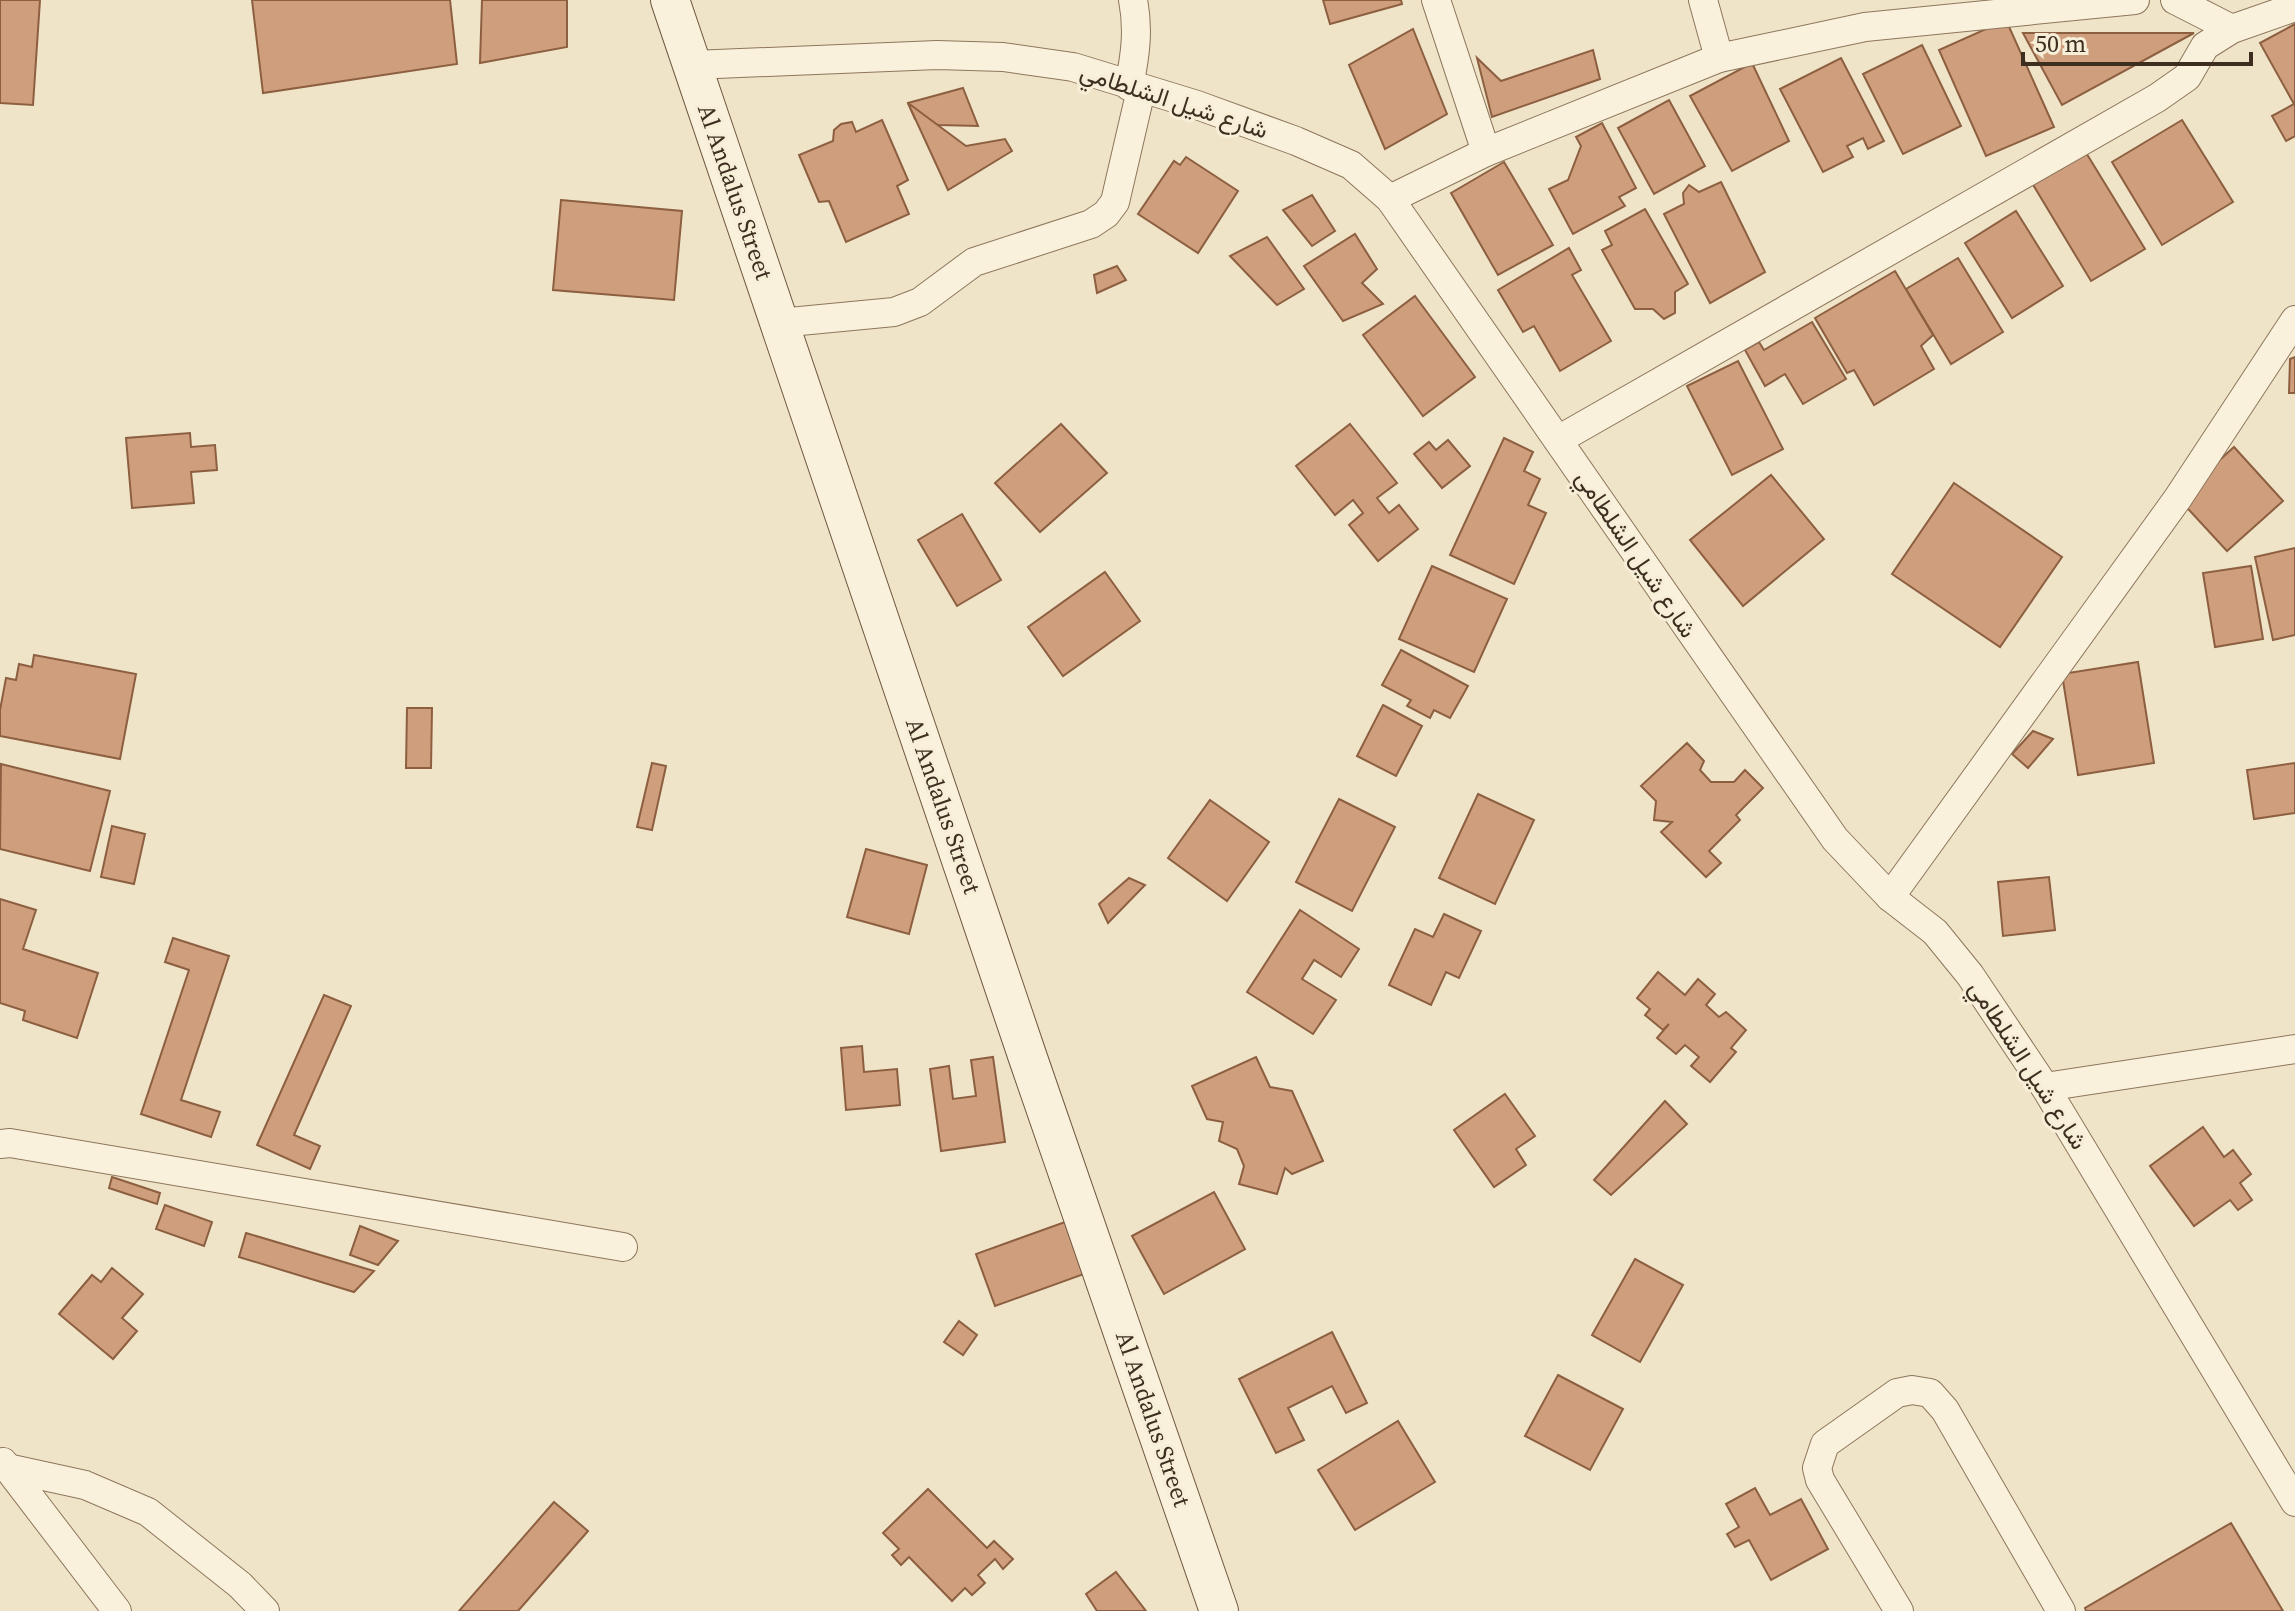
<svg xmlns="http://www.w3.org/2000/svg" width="2295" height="1611" font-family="'Source Serif 4',Vazirmatn,serif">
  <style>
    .building { fill: #cf9f7d; stroke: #8d5f41; stroke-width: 2 }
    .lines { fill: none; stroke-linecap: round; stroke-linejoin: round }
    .street-casing { stroke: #8d765c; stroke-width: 30 }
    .secondary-casing { stroke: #6f573f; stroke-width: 40 }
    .street { stroke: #faf1dc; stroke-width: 28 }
    .secondary { stroke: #faf1dc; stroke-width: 38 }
    .labels { text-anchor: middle; stroke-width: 6; stroke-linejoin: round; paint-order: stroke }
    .street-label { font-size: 24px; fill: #3d2e20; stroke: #f7eed8 }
  </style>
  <rect width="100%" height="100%" fill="#f0e4c8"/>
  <g class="building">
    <path d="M0,0H40L33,105L0,103Z"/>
    <path d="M252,0H450L457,64L263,93Z"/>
    <path d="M482,0H567V47L480,63Z"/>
    <path d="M1323,0H1401L1402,4L1330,24Z"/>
    <path d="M2006,20L2054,127L1986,156L1939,50Z"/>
    <path d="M2295,24V136L2286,141L2272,116L2294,104L2260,43Z"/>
    <path d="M1413,29L1447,114L1385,149L1349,65Z"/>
    <path d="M2023,33H2194L2062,105Z"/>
    <path d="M1922,45L1961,126L1903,154L1863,74Z"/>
    <path d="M1593,50L1600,79L1492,117L1477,58L1501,81Z"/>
    <path d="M1841,58L1884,141L1868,149L1863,138L1847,146L1853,157L1823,172L1780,89Z"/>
    <path d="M1752,63L1789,141L1732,171L1690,96Z"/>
    <path d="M963,88L978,126L938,125L915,119L908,103Z"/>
    <path d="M1669,100L1705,166L1654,194L1618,128Z"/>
    <path d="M908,103L966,146L1005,139L1012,151L948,190Z"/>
    <path d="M882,120L908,180L897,186L909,214L846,242L829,201L819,202L799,155L833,141L834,130L841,124L852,122L856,132Z"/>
    <path d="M2182,120L2233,202L2162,245L2112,162Z"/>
    <path d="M1602,123L1636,188L1619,197L1625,206L1573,234L1549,189L1568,180L1581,146L1576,137Z"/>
    <path d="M2085,151L2145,249L2091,281L2032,183Z"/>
    <path d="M1186,157L1238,191L1198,253L1138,214L1174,161L1180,165Z"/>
    <path d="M1504,162L1553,245L1498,275L1451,193Z"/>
    <path d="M1721,182L1765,272L1710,303L1664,214L1684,204L1683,193L1689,185L1699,192Z"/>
    <path d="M1312,195L1335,231L1312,246L1283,210Z"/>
    <path d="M561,200L682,211L674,300L553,290Z"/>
    <path d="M1645,209L1688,284L1675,292V313L1664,319L1653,309H1635L1602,250L1612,245L1605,231Z"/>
    <path d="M2016,211L2063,286L2012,318L1965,243Z"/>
    <path d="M1355,234L1377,269L1362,283L1383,304L1343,321L1304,266Z"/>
    <path d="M1267,237L1304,289L1277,305L1230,256Z"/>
    <path d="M1569,248L1581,270L1572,275L1611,341L1560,371L1534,326L1523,332L1498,290Z"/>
    <path d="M1958,258L2003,332L1951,364L1906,289Z"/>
    <path d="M1117,266L1126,280L1097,293L1094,275Z"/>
    <path d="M1895,271L1933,335L1921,346L1934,369L1874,405L1854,370L1847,373L1815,318Z"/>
    <path d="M1415,296L1475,377L1423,416L1363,335Z"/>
    <path d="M1812,322L1846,379L1803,404L1785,374L1765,386L1745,350L1759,342L1764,350Z"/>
    <path d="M2295,357V393H2289L2290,359Z"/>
    <path d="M1738,361L1783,449L1732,475L1687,386Z"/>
    <path d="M1061,424L1107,473L1040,532L995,483Z"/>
    <path d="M1350,424L1397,483L1377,498L1389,513L1399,505L1418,529L1378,561L1349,525L1363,513L1353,500L1335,515L1296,466Z"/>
    <path d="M190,433L191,447L215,445L217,470L191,472L194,503L132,508L126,438Z"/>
    <path d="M1504,438L1533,452L1524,471L1540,479L1528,505L1546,513L1514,584L1450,555Z"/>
    <path d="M1448,440L1470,466L1442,488L1414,454L1429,442L1436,450Z"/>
    <path d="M2234,447L2283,501L2227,551L2178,498Z"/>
    <path d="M1771,475L1824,539L1743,606L1690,540Z"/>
    <path d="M1954,483L2062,557L2000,647L1892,574Z"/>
    <path d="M962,514L1001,580L957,606L918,540Z"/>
    <path d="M2295,548V635L2273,640L2255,557Z"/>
    <path d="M1432,566L1507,599L1474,672L1399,639Z"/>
    <path d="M2251,566L2263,639L2215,647L2203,573Z"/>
    <path d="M1105,572L1140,621L1063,676L1028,627Z"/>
    <path d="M1401,650L1468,686L1450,718L1434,710L1430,718L1407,706L1411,700L1382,685Z"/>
    <path d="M34,655L136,674L120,759L0,736V710L6,678L16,680L19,664L32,667Z"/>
    <path d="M2138,662L2154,763L2078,775L2062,674Z"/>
    <path d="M1383,705L1422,726L1396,776L1357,756Z"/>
    <path d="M407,708H432L431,768H406Z"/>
    <path d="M2033,731L2053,739L2028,768L2012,754Z"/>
    <path d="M1687,743L1704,761L1700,770L1711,782H1734L1745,770L1763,788L1736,815L1740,820L1709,851L1721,863L1706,877L1661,832L1672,822L1654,820L1656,801L1641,786Z"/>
    <path d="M652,763L666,766L652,830L637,827Z"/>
    <path d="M2295,763V813L2254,819L2247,770Z"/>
    <path d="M1,764L110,791L90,871L0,849Z"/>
    <path d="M1478,794L1534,820L1495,904L1439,878Z"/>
    <path d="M1339,799L1395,827L1352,911L1296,882Z"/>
    <path d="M1210,800L1269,842L1227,901L1168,858Z"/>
    <path d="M112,826L145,834L134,884L101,877Z"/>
    <path d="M866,849L927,865L909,934L847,917Z"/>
    <path d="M2049,877L2055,930L2003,936L1998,882Z"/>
    <path d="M1129,878L1145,885L1108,923L1099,904Z"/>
    <path d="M0,899L36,910L23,949L98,973L77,1038L23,1020L25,1011L0,1003Z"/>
    <path d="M1300,910L1359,949L1341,977L1314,960L1302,979L1336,1000L1313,1034L1247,992Z"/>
    <path d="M1444,914L1481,931L1459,978L1446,972L1431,1005L1389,985L1415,929L1433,937Z"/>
    <path d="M173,938L229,956L181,1100L220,1112L211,1137L141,1114L189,970L165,962Z"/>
    <path d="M1658,972L1685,995L1698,979L1715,994L1706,1005L1719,1017L1726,1012L1746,1030L1731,1048L1736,1052L1710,1082L1691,1066L1699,1057L1685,1045L1676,1054L1657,1038L1669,1024L1663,1030L1645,1015L1650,1009L1637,998Z"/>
    <path d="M324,995L351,1006L294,1135L320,1146L310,1169L257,1145Z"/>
    <path d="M862,1046L864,1072L897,1069L900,1105L846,1110L841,1048Z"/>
    <path d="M993,1057L1005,1142L941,1151L930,1069L949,1066L953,1099L976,1096L971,1060Z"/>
    <path d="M1256,1057L1270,1087L1292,1091L1323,1161L1292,1174L1285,1168L1277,1194L1239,1184L1244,1166L1237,1149L1219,1141L1223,1122L1207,1119L1192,1086Z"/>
    <path d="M1505,1094L1535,1136L1516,1149L1526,1165L1494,1187L1454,1130Z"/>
    <path d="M1665,1101L1687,1124L1611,1195L1594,1180Z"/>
    <path d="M2203,1127L2224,1157L2233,1150L2251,1174L2240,1183L2252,1200L2238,1210L2230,1200L2194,1226L2150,1166Z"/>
    <path d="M112,1177L160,1193L157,1204L109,1188Z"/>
    <path d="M1214,1192L1245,1249L1164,1294L1132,1236Z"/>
    <path d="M165,1205L212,1222L204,1246L156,1229Z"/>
    <path d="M1065,1222L1084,1274L995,1306L976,1254Z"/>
    <path d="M360,1226L398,1241L378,1265L350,1255Z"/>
    <path d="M246,1233L374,1271L354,1292L239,1257Z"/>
    <path d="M1635,1259L1683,1285L1640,1362L1592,1335Z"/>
    <path d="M112,1268L143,1294L122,1318L137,1331L113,1359L59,1314L92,1275L101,1282Z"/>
    <path d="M959,1321L977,1335L963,1355L944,1342Z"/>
    <path d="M1332,1332L1367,1403L1346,1413L1332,1386L1288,1408L1304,1440L1276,1453L1239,1379Z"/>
    <path d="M1558,1375L1623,1409L1590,1470L1525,1436Z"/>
    <path d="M1398,1421L1435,1482L1355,1530L1318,1470Z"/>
    <path d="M1755,1488L1770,1515L1801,1499L1828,1549L1771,1580L1749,1540L1735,1547L1727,1534L1739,1527L1726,1504Z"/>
    <path d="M928,1489L987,1548L994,1541L1013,1559L1003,1569L995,1559L978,1575L985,1583L972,1595L965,1588L952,1601L909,1557L901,1565L892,1555L899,1549L883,1533Z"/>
    <path d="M554,1502L588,1531L518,1611H459Z"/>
    <path d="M2231,1523L2283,1611H2086L2085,1608Z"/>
    <path d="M1116,1572L1146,1611H1097L1086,1594Z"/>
  </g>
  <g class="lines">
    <defs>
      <g id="street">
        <path d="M1436,0L1486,152"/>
        <path d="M1703,0L1719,58"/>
        <path d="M2175,0L2232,29"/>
        <path d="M693,65L937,55L1003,57L1073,67L1197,105L1296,141L1351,165L1390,199L1835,839L1890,897L1935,932L1970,975L2045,1087L2295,1502"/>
        <path d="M1129,86C1135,57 1139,30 1133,0"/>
        <path d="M1390,199L1486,152L1719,58L1865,27L2135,0"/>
        <path d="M779,323L894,312L920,302L974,262L1091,224L1106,214L1115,202L1141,90"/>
        <path d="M1558,440L2157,98L2187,77L2205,46L2232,29L2295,7"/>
        <path d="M1890,897L2178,498L2295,320"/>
        <path d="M2045,1087L2295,1049"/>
        <path d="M0,1144L10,1143L623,1247"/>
        <path d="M3,1462L117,1611"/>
        <path d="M7,1468L85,1485L148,1512L240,1585L265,1611"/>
        <path d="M1899,1611L1820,1480L1817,1468L1825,1444L1897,1393L1912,1390L1930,1393L1945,1410L2061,1611"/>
      </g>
      <path id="secondary" d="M670,0L1028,1058L1219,1611"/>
    </defs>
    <use href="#street" class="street-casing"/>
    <use href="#secondary" class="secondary-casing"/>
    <use href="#street" class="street"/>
    <use href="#secondary" class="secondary"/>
  </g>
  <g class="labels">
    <g class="street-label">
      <text transform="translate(1174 101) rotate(18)" y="8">شارع شيل الشلطامي</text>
      <text transform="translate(735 192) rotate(71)" y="8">Al Andalus Street</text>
      <text transform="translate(1636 554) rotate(56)" y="8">شارع شيل الشلطامي</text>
      <text transform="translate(943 806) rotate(71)" y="8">Al Andalus Street</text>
      <text transform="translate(2028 1065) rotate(57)" y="8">شارع شيل الشلطامي</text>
      <text transform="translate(1153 1419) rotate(71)" y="8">Al Andalus Street</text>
    </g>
  </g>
  <path d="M2023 52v12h228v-12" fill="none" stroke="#3d2e20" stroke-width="4"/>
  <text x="2035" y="52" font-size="24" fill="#3d2e20" stroke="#f7eed8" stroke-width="6" paint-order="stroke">50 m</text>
</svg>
